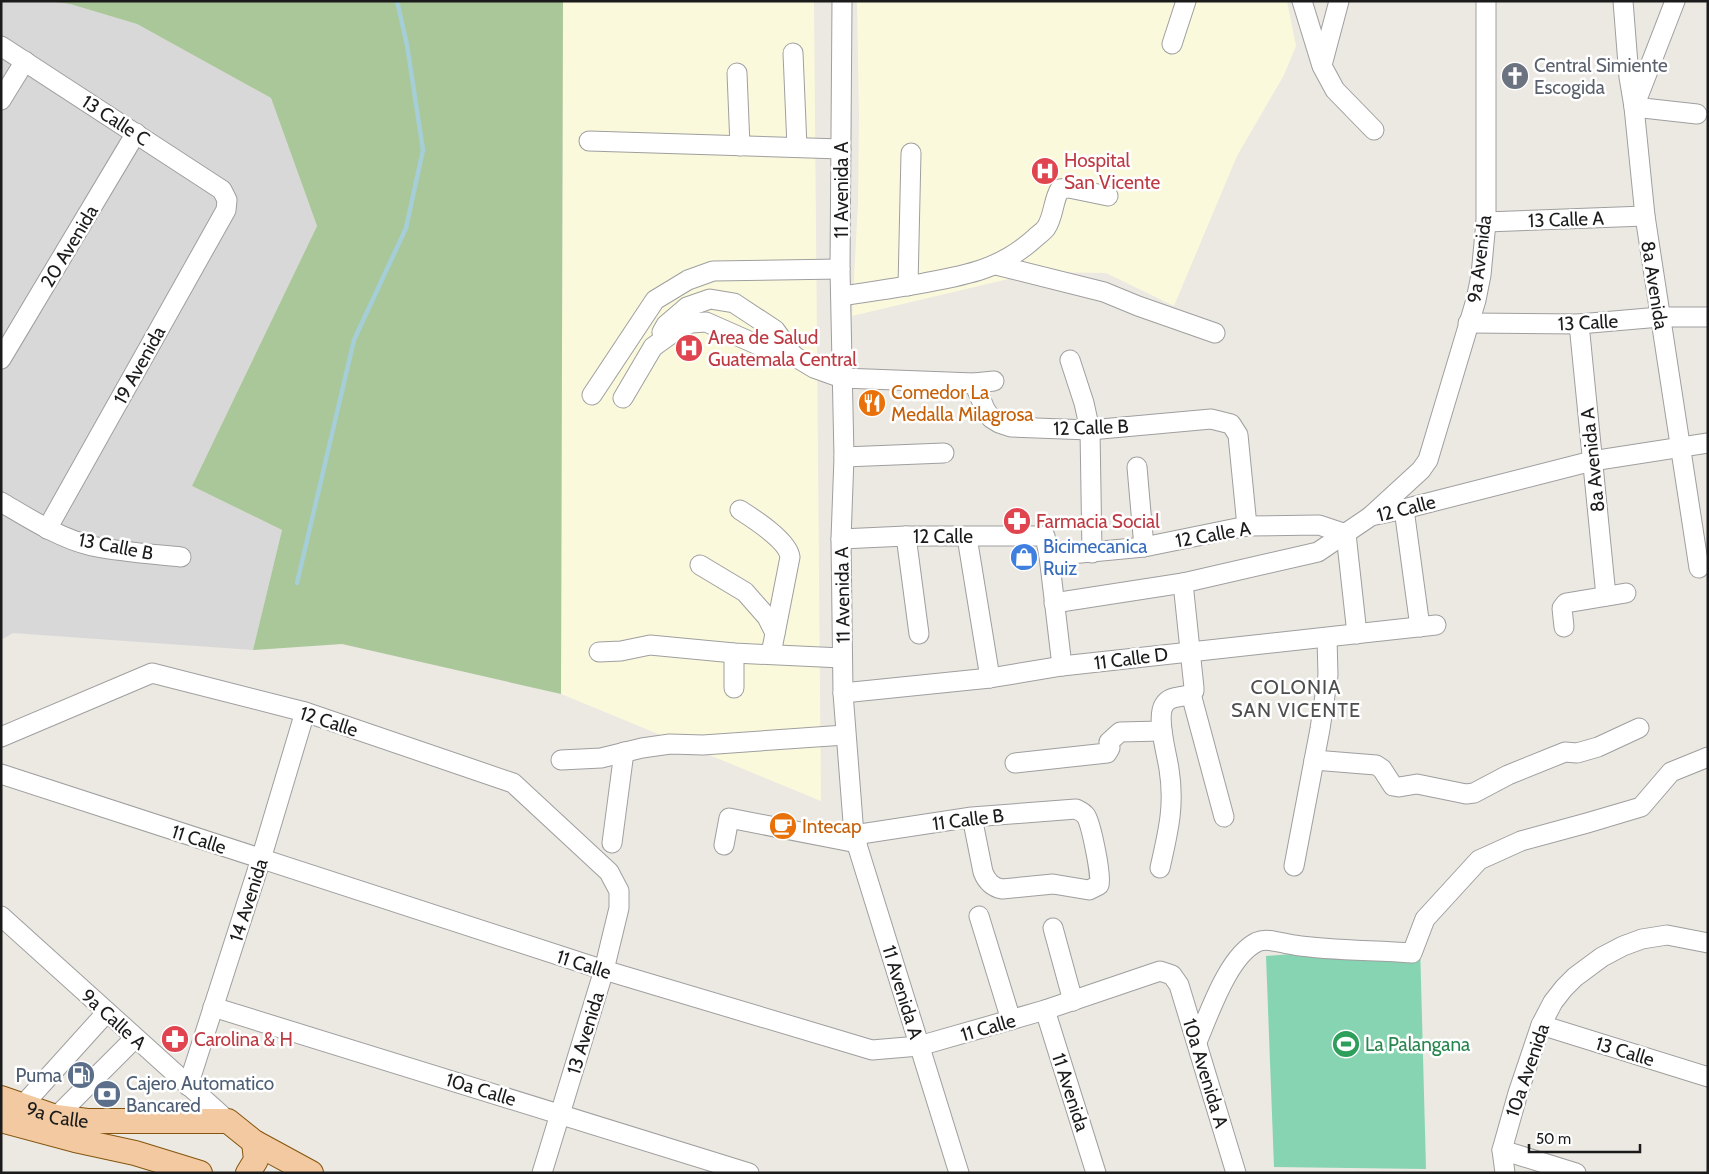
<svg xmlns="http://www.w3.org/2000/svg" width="1709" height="1174" font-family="Cabin,sans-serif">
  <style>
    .residential { fill: #d9d8d8 }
    .education { fill: #fbf9db }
    .forest { fill: #aac79a }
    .pitch { fill: #86d4b1 }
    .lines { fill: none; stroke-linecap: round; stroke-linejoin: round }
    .stream { stroke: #a5ced6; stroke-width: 4.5 }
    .minor-casing { stroke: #9f9f9f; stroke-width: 21 }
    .major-casing { stroke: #85550d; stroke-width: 26 }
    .minor { stroke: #fff; stroke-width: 19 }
    .major { stroke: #f2c9a0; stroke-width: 24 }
    .labels { text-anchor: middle; stroke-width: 5; stroke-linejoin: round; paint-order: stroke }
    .worship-label { font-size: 19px; fill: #5b616d; stroke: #fff; text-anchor: start }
    .street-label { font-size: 19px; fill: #1b1b1b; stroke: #fff }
    .health-label { font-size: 19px; fill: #be3a42; stroke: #fff; text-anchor: start }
    .food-label { font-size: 19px; fill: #c56008; stroke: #fff; text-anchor: start }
    .shop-label { font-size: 19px; fill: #366cbe; stroke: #fff; text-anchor: start }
    .leisure-label { font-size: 19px; fill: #27864d; stroke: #fff; text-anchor: start }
    .service-label { font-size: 19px; fill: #4e5e75; stroke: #fff; text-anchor: end }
    .neighbourhood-label { font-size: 20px; letter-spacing: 1px; fill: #4e4e4e; stroke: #fff }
  </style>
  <rect width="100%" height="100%" fill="#ece8e2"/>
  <path class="residential" d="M1,1H47L70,4L137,24L271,98L317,226L192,486L282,530L253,650L13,633L1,640Z"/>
  <g class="education">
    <path d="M563,1H814L821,801L561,694Z"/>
    <path d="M857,1H1287L1296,46L1284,75L1237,156L1174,306L1106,273L1038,272L852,316L858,202L859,116Z"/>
  </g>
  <path class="forest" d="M47,1H563L561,694L342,644L253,650L282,530L192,486L317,226L271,98L137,24L70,4Z"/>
  <path class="pitch" d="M1420,944L1426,1169L1274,1167L1266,956Z"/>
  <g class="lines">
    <path class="stream" d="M297,583L354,340L406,228L423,150L407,45L397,1"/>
    <defs>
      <g id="minor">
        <path d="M842,1L840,269L844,457L841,539L843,693L854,835L959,1173"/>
        <path d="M1302,1L1322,66L1335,90L1374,130"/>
        <path d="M1623,1L1629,77L1634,107L1645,216L1699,568"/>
        <path d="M1675,1L1634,107L1697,114"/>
        <path d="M1172,44L1186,1"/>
        <path d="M1,46L222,190L227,200L226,210L47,529"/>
        <path d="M793,53L797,147"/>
        <path d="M1322,65L1339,1"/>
        <path d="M737,73L740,146"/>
        <path d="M1,100L25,61"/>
        <path d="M589,141L841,149"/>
        <path d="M1486,222L1645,216"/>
        <path d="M996,265L1104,292L1138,306L1215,333"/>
        <path d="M908,286L911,153"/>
        <path d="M841,296C869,292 896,288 924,283C967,275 1001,269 1035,238C1038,235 1043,232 1046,228C1054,216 1053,200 1060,189L1069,188L1108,196"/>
        <path d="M1468,323L1579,324L1660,317H1708"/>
        <path d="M1579,324L1606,596"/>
        <path d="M662,332L666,325L687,307L710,299L734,303L775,330L794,356"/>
        <path d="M1,359L136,133"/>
        <path d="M1070,360L1084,403L1090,430L1092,553"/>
        <path d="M974,383L985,409L991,418L999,423L1011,427L1090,430L1211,419L1231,424L1238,435L1247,526"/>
        <path d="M592,395L655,300L688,280L713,271L840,269"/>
        <path d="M623,398L653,347L678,329L691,323L706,322L758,345L794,356L814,368L842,378L974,383L994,381"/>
        <path d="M844,457L944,453"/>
        <path d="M1137,467L1144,547"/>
        <path d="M1,502C30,519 59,538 92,546C121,552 151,554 181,557"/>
        <path d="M1404,509L1420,627"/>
        <path d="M740,510C754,519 788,541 790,557L771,654"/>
        <path d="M1372,515L1421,470L1428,460L1476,300L1481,275L1486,222V1"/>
        <path d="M906,536L919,634"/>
        <path d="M967,537L990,678"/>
        <path d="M841,539L906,536H1045L1049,556L1062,666"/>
        <path d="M1049,556L1144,547L1247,526L1319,525L1346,534L1357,634"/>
        <path d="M700,565L745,592L767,617L775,633"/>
        <path d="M1054,603L1183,583L1318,552L1371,516L1404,509L1592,461L1708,443"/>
        <path d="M1564,627L1562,608L1566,603L1626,593"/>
        <path d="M599,652L621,651L650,645L734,653L842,658"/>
        <path d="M734,688V653"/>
        <path d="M843,693L990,678L1062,666L1436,625"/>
        <path d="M1191,694L1224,817"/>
        <path d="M1,737L152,673L305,712L513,783L609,872L619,891V908L604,970L542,1173"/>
        <path d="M561,760L601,758L642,748L670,744L703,745L845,735"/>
        <path d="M1314,760L1376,765L1382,769L1393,786L1399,787L1417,784L1466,794L1474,793L1508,775L1565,752L1577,753L1598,747L1639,728"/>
        <path d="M1015,763L1107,753L1110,748L1109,742L1120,732L1162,731"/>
        <path d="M1,774L604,970L872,1050L919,1046L1045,1010L1160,971L1172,975L1179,985L1236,1173"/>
        <path d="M854,835L972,817L1076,809C1080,811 1083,812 1086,816C1091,824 1102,876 1099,885L1089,890L1053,884L1002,889C992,887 987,882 983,872L972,817"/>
        <path d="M612,843L624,752"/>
        <path d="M724,845L729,818L857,843"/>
        <path d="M1294,866L1320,729L1328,675L1327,638"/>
        <path d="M1160,868C1168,832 1175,806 1169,769C1167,754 1156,718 1164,705C1171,693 1186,700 1194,691V688L1183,583"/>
        <path d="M1,916L228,1121"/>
        <path d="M979,916L1011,1020"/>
        <path d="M1053,928L1073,1001"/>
        <path d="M213,1007L749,1173"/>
        <path d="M1045,1010L1096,1173"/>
        <path d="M1541,1025L1708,1077"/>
        <path d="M1197,1042C1209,1014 1228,956 1257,942C1268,937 1283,944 1294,945C1333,951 1373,950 1412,953L1425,919L1479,860L1521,841L1587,823L1641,807L1671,772L1708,757"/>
        <path d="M188,1086L261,859L305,712"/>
        <path d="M23,1105L107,1012"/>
        <path d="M56,1117L135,1038"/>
        <path d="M1502,1150L1576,1173"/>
        <path d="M1505,1173L1502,1150L1518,1093L1541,1025L1553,1002L1564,988L1575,977L1602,957L1623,946L1642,939L1667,935L1708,943"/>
      </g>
      <g id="major">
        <path id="s1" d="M1,1098L56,1117L87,1121H228L254,1142L311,1173"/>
        <path d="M1,1120L75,1140L135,1153L200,1173"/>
        <path d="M248,1173L256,1160L254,1142"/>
      </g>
    </defs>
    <use href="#minor" class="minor-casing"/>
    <use href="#major" class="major-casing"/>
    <use href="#minor" class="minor"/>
    <use href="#major" class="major"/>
  </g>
  <defs>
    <symbol id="church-disc" viewBox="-11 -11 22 22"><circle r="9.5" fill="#6b7280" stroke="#fff"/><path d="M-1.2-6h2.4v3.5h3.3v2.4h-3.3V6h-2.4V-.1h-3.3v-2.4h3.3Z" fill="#fff"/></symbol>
    <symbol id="hospital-disc" viewBox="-11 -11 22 22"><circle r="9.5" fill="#e0444e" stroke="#fff"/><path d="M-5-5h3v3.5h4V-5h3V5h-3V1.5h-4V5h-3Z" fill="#fff"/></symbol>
    <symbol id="restaurant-disc" viewBox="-11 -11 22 22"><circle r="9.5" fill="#e8710a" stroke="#fff"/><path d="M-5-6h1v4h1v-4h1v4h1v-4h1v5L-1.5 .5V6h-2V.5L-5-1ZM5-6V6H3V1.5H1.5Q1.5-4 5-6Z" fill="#fff"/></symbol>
    <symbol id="pharmacy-disc" viewBox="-11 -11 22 22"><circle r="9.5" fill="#e0444e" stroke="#fff"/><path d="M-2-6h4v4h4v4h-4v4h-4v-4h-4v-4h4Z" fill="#fff"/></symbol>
    <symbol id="shop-disc" viewBox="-11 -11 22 22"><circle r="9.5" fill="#3f7fe0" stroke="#fff"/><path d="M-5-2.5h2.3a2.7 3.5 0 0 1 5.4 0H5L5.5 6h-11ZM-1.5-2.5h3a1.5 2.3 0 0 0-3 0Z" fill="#fff"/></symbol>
    <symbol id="cafe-disc" viewBox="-11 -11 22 22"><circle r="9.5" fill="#e8710a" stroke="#fff"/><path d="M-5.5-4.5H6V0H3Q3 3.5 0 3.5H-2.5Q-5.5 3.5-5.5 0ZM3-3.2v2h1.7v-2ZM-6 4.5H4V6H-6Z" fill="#fff"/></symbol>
    <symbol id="stadium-disc" viewBox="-11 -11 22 22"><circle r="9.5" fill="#2e9e5b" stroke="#fff"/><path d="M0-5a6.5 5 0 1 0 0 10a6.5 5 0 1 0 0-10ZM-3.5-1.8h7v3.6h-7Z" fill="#fff"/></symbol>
    <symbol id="fuel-disc" viewBox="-11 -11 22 22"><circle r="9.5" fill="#5c6f8a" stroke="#fff"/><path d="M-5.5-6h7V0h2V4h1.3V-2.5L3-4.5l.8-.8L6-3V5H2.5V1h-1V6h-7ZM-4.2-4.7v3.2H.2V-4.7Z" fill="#fff"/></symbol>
    <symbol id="bank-disc" viewBox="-11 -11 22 22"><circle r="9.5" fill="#5c6f8a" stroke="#fff"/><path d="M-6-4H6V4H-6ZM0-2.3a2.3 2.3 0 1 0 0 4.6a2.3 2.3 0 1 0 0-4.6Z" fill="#fff"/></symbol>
  </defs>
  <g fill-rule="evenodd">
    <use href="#church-disc" x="1499" y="60" width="32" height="32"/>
    <use href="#hospital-disc" x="1029" y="155" width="32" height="32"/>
    <use href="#hospital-disc" x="673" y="332" width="32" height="32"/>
    <use href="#restaurant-disc" x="856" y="387" width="32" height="32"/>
    <use href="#pharmacy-disc" x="1001" y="505" width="32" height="32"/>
    <use href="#shop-disc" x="1008" y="541" width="32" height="32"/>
    <use href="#cafe-disc" x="767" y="810" width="32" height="32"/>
    <use href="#pharmacy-disc" x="159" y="1023" width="32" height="32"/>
    <use href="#stadium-disc" x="1330" y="1028" width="32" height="32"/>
    <use href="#fuel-disc" x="65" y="1059" width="32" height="32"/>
    <use href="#bank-disc" x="91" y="1078" width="32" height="32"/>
  </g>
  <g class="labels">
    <g class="worship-label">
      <text x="1534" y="72">Central Simiente<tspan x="1534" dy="22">Escogida</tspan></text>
    </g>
    <g class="street-label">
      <text transform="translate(116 120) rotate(33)" y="7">13 Calle C</text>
      <text transform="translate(841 190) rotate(-90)" y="7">11 Avenida A</text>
      <text transform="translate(1566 219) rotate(-2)" y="7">13 Calle A</text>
      <text transform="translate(69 246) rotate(-59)" y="7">20 Avenida</text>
      <text transform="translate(1479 259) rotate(-83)" y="7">9a Avenida</text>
      <text transform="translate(1655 285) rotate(81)" y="7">8a Avenida</text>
      <text transform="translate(1588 322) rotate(-3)" y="7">13 Calle</text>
      <text transform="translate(139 365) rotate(-61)" y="7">19 Avenida</text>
      <text transform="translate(1091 427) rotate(-2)" y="7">12 Calle B</text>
      <text transform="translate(1592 460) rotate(-96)" y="7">8a Avenida A</text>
      <text transform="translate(1406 508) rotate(-14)" y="7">12 Calle</text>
      <text transform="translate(1213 534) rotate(-10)" y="7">12 Calle A</text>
      <text x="943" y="543">12 Calle</text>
      <text transform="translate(116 546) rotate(11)" y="7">13 Calle B</text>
      <text transform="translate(842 595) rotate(-91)" y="7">11 Avenida A</text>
      <text transform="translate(1131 658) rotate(-7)" y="7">11 Calle D</text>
      <text transform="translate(329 721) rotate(18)" y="7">12 Calle</text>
      <text transform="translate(968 819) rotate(-7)" y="7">11 Calle B</text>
      <text transform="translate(199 839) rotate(18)" y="7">11 Calle</text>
      <text transform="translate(248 900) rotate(-72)" y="7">14 Avenida</text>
      <text transform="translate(584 964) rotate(18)" y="7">11 Calle</text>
      <text transform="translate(903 992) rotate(73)" y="7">11 Avenida A</text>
      <text transform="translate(114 1019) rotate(42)" y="7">9a Calle A</text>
      <text transform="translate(988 1027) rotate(-16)" y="7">11 Calle</text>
      <text transform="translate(585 1033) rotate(-73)" y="7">13 Avenida</text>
      <text transform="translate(1625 1051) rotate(17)" y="7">13 Calle</text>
      <text transform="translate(1527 1070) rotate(-71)" y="7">10a Avenida</text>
      <text transform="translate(1206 1073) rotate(73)" y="7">10a Avenida A</text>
      <text transform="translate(481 1089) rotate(17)" y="7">10a Calle</text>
      <text transform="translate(1071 1092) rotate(72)" y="7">11 Avenida</text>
      <text dy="7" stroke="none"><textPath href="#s1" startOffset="59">9a Calle</textPath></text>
    </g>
    <g class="health-label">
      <text x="1064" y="167">Hospital<tspan x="1064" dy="22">San Vicente</tspan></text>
      <text x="708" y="344">Area de Salud<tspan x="708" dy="22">Guatemala Central</tspan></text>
      <text x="1036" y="528">Farmacia Social</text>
      <text x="194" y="1046">Carolina &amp; H</text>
    </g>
    <g class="food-label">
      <text x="891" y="399">Comedor La<tspan x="891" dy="22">Medalla Milagrosa</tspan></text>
      <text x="802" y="833">Intecap</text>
    </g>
    <g class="shop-label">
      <text x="1043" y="553">Bicimecanica<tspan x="1043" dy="22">Ruiz</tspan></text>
    </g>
    <g class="leisure-label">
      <text x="1365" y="1051">La Palangana</text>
    </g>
    <g class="service-label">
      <text x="62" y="1082">Puma</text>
      <text x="126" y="1090" text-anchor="start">Cajero Automatico<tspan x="126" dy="22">Bancared</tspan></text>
    </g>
    <g class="neighbourhood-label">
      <text x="1296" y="694">COLONIA<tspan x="1296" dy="23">SAN VICENTE</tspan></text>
    </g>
  </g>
  <rect width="1709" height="1174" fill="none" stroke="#1b1b1b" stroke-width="5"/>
  <path d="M1529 1144v8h111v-8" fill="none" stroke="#1b1b1b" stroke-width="2.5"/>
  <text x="1536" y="1144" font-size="15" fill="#1b1b1b" stroke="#ffffff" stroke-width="4" paint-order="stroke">50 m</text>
</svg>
